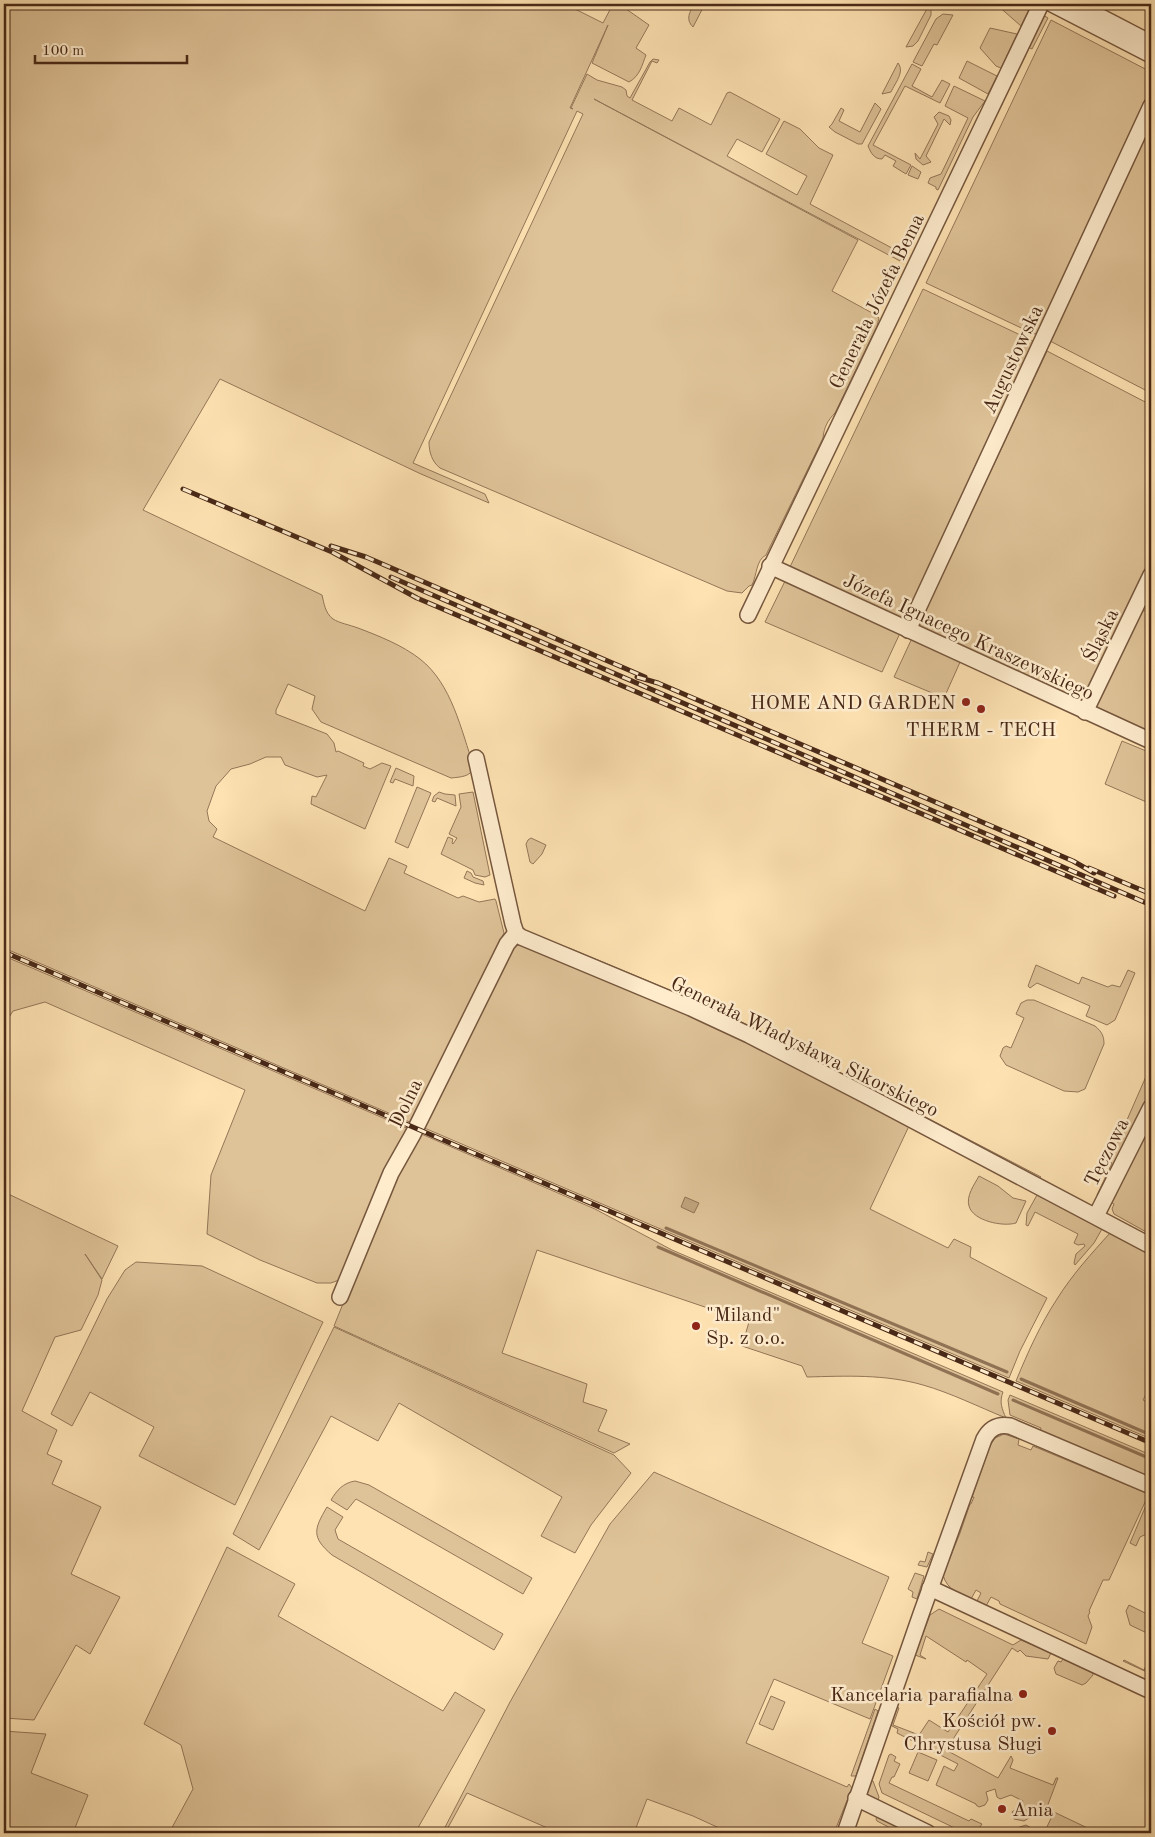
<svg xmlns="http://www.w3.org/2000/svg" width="1155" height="1837" font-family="'Old Standard TT',serif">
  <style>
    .green { fill: #dfc398; stroke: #947658 }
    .water { fill: #c0a37d; stroke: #907254 }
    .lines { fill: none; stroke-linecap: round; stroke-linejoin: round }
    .stream { stroke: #907254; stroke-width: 3 }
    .minor-casing { stroke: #76573e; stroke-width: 18 }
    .minor { stroke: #feeccd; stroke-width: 15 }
    .rail-casing { stroke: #492917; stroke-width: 5 }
    .rail { stroke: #feeccd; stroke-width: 3; stroke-dasharray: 9; stroke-linecap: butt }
    .poi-dot { fill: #8f2418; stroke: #feeccd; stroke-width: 2 }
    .labels { text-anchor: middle; stroke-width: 5; stroke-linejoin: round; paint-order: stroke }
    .street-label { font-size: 20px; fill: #492917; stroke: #feeccd }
    .poi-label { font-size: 20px; fill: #492917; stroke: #feeccd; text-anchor: end }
  </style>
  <rect width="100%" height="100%" fill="#fee2b2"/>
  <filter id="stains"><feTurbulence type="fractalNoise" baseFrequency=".004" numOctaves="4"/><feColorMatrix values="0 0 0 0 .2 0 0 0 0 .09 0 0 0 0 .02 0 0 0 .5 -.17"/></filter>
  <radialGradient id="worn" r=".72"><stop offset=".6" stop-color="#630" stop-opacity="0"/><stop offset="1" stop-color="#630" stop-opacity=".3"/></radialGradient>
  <g class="green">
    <path d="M4,4H565L603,23L613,4H619L649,25L636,48L646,55C642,65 640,76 629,82L592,63L608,25L570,108L573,109L571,108L587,74L597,80L622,87L626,90L627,96L630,98L650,62L653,59L659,60L657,63L652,61L632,100L672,121L679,108L711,125L727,93L730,92L780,119L762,152L737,139L727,156L797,195L807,176L766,154L784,121L800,129L819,148L833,155L810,204L903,254L900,261L594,99L858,240L832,291L874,314L879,318L877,326L835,413C828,420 824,427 823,438L766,555C756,560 757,575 752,585L749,586L742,593L727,591L440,468C432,462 429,452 429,442L583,114L577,111L413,463L485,494L489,503L421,474L220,379L143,510L322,595C324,603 325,613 333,619C339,623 350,625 358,628C379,636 402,645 420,659C452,684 461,730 474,767C471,777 460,777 451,778L321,722L312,709L315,696L288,684L276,710V714L327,734L334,743L336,752L338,751L364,763L363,766L370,769L382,763L391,766L365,829L311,804L312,796L316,797L327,775L317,777L285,765L281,757H266L250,764L231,769L216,786L207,811L209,821L217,829L213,837L365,911L389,858L407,866L404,873L458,898L463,896L479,902L495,899L496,901L504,933L502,937L412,1123L4,948Z"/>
    <path d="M694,4H705L693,27C685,19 690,12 694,4Z"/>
    <path d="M998,4H1022L1030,8L1021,26L997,5Z"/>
    <path d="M929,5L931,8V15L918,41L913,46L906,47Z"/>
    <path d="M943,14L953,15L937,45L934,44L922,66L913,62L936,19Z"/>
    <path d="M1043,15L1048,18L1032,49L1028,47Z"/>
    <path d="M1051,20L1151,72V88L1038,333L1034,334L926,283Z"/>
    <path d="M990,28L1017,34L1001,68L996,66L980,48Z"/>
    <path d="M967,61L997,76L988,94L959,78Z"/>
    <path d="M898,63C905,72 895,83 891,92L882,94Z"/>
    <path d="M912,64L921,69L912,86L932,97L942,80L950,84L940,103L905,86L873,145L911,165L906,174L893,166L896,161L885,155L882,159C874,159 871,153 868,146Z"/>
    <path d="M954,86L985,101L973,117L938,190L936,189V187L928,183L930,178L941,174L968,118L945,106Z"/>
    <path d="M875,103L881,109L862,144H858L835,132L829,127L832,124L841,108L844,110L839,121L860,132Z"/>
    <path d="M939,112L949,116L951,120L950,125L944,119L926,156L931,162L923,165L916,159L915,153L920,159L938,124L934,117Z"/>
    <path d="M1151,122V393L1050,341Z"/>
    <path d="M912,166L921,172L918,179L908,175Z"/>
    <path d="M923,289L1033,341L903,622L789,569Z"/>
    <path d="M1047,351L1151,405V559L1081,705L917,629Z"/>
    <path d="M786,579L901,631L882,672L765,622Z"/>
    <path d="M1147,610L1151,612V733L1098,710L1095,705L1140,612Z"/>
    <path d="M913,636L961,660L944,698L894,677Z"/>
    <path d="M1122,741L1151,753V804L1105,784Z"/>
    <path d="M396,768L414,776L413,786L395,779L393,783L390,782Z"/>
    <path d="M417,787L431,793L408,848L395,842Z"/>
    <path d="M439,792L445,794L455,795L456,806L437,798L435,802L432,801L434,796Z"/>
    <path d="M473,792L490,875L485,877L475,875L473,870L441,854L448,837L453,839L452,843L453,844L457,838L449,834L461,807L459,794Z"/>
    <path d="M531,838L546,845L542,854L533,864L530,862L526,844L528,840Z"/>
    <path d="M467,871L471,873L473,877L483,881L484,885L475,883L464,878Z"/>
    <path d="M521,945L689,1015L755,1045L909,1126L870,1209L948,1248L954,1239L971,1247L970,1257L1047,1298L1020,1351L1009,1378L422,1127L507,955L515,946Z"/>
    <path d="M569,948L694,1000L754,1028L1041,1177L1039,1178L571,952Z"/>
    <path d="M4,956L409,1129L339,1280L331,1283H317L260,1260L207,1234L211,1175L245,1090L45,1002L13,1011L4,1025Z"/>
    <path d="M1036,965L1079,984L1082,977L1108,987L1112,985L1120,987L1128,970L1135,973L1115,1020L1107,1025L1086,1016L1090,1006L1037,983L1030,988L1028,986Z"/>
    <path d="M1027,1000H1034L1095,1026C1102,1032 1104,1036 1104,1044L1085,1089L1078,1092L1064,1091L1006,1065L1000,1056L1003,1048L1006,1046L1011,1048L1024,1018L1016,1014L1021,1003Z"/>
    <path d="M1151,1065V1097L1100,1196L1097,1195L1112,1163L1109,1161Z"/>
    <path d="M1151,1119V1230L1148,1233L1114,1214L1112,1209L1114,1204L1109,1201Z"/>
    <path d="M419,1133L595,1209L672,1250L1003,1392C999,1402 1002,1409 1006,1418C979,1407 951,1393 923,1385C885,1374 846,1376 807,1377L802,1366L742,1346L749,1322L537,1250L502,1353L587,1384L583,1402L607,1410L598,1431L630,1444L614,1453L334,1326L384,1202Z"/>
    <path d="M979,1176L998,1186L1013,1198L1026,1201L1016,1223C1003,1227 973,1221 969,1206C966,1196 974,1185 979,1176Z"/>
    <path d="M4,1192L118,1246L102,1279L85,1254L102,1280L98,1295L81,1330L55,1337L22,1411L57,1430L47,1454L62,1461L52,1484L101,1507L71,1574L120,1597L90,1654L76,1645L34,1720L4,1718Z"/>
    <path d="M1037,1195L1102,1229L1094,1243L1075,1265L1074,1263L1076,1254L1085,1246L1084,1244L1078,1245L1074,1243L1078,1234L1035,1212L1028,1226L1026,1225L1027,1213Z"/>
    <path d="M1110,1233L1151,1254V1385L1143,1400L1151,1404V1439L1016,1381C1028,1352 1040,1325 1057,1299C1072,1275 1091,1254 1110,1233Z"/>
    <path d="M136,1262L202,1266L323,1322L235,1505L139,1456L154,1427L90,1392L72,1426L51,1414L107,1299L125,1270Z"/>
    <path d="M334,1327L614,1455L631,1473L591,1525L575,1553L541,1536L562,1497L399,1403L378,1441L331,1416L259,1550L233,1534Z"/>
    <path d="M1010,1395L1151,1455V1479L1040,1432L1041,1428L1010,1415L1008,1400Z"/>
    <path d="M1004,1434L1019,1439L1018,1445L1031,1450L1033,1446L1146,1493V1500L1109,1580H1103L1089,1611L1090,1612L1088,1616L1092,1627L1086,1644L1000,1604L999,1601L991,1597L986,1606L977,1601L981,1593L976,1590L971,1599C959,1593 947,1590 943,1575L960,1533L970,1504H971L974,1497H972L990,1446L995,1438Z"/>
    <path d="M654,1472L889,1577L862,1643L893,1656L870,1719L774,1679L746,1743L847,1787L849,1784L852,1788L834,1833H730L693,1816L647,1799L634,1833H559L467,1793L445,1833H442L510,1702L610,1524Z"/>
    <path d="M355,1481L369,1485L532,1578L523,1594L356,1499L347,1510L331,1500C337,1490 343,1483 355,1481Z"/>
    <path d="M1150,1502L1151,1532L1140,1537L1136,1546L1130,1543L1147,1503Z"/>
    <path d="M327,1507L343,1517L335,1530L338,1539L503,1634L494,1650L332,1555C311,1537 314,1529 327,1507Z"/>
    <path d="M227,1547L295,1584L278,1616L443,1711L455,1692L485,1710L415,1833H169L193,1789L181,1745L144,1724Z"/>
    <path d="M928,1552L933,1554L927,1567L918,1565L920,1561L925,1562Z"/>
    <path d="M915,1573L924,1576L917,1599L912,1597L913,1592L908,1589Z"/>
    <path d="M1129,1605L1151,1616V1635L1130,1625L1126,1611Z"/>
    <path d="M939,1609L1013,1645L1021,1640L1051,1653L1048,1659L1026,1656L1020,1650L1018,1652L1012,1648L946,1750L998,1778L1011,1756L1013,1760L1010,1768L1053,1785L1056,1778H1058L1047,1807L1024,1821L1014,1819L1012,1812L1020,1806L1023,1801L1011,1795L1000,1799L997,1797L995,1789L986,1792L988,1800L985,1805L979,1807L976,1805V1804L936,1785L944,1766L954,1771L958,1764L897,1733L898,1729L892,1726L891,1724L897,1707L899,1708L893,1725L919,1735L929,1720L948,1732L987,1674L967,1660L966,1662L926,1636L920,1655L926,1659L915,1655L930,1615Z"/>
    <path d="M1151,1655V1674L1123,1661L1124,1660L1144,1670Z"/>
    <path d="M1063,1659L1093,1673V1675L1086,1683L1082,1685L1056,1674L1054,1668L1058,1661L1061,1662Z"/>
    <path d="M771,1696L785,1702L773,1730L759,1724Z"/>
    <path d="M875,1709L878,1711L856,1776H851Z"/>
    <path d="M4,1731L46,1734L31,1773L88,1795L73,1833H4Z"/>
    <path d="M918,1752L937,1760L928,1781L909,1773Z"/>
    <path d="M891,1754L896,1757L894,1761L900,1764L894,1777H892L889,1783L969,1821L971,1819L982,1824L976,1833H965L882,1793L879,1784L889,1755Z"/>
    <path d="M868,1779L873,1781L879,1797L877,1803L867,1793Z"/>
    <path d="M1054,1812L1098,1833H1073L1060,1827L1057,1833H1050L1045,1831Z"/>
    <path d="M878,1814L897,1824L894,1830L877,1821L876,1819Z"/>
    <path d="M1026,1825L1037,1831L1036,1833H1008L1007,1831Z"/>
  </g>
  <path class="water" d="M685,1197L699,1203L694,1213L681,1207Z"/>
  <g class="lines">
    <g class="stream">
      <path d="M666,1228L1007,1372"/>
      <path d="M658,1247L998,1394"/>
      <path d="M1021,1379L1151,1435"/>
      <path d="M1013,1400L1151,1459"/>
    </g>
    <defs>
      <g id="minor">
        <path d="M1052,4L1151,55"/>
        <path d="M1076,4L1151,43"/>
        <path d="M770,566L1151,741"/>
        <path d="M748,615L1041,4"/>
        <path d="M908,630L1151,106"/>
        <path d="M1085,712L1151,575"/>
        <path d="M476,758L513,924L516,933L521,937L691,1008L749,1035L871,1098L1151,1246"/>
        <path d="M1096,1216L1151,1107"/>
        <path d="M340,1297L391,1173L413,1134L507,944L516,933"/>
        <path d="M930,1588L1151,1691"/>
        <path d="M856,1798L928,1833"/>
        <path d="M845,1833L921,1614L984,1439C990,1428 998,1424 1010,1426L1151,1486"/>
      </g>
    </defs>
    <use href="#minor" class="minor-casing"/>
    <use href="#minor" class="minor"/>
    <defs>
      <g id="rail">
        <path d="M183,489L332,552L417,598L1114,896"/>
        <path d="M331,546L366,557L645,677"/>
        <path d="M391,577L1151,905"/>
        <path d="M637,677L658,683L1073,861L1094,873"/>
        <path d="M1089,868L1151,894"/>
        <path d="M4,952L1151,1443"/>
      </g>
    </defs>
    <use href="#rail" class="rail-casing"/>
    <use href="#rail" class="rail"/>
  </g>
  <g class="poi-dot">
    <circle cx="966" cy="702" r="5"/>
    <circle cx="981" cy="709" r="5"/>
    <circle cx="696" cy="1326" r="5"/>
    <circle cx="1023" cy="1694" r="5"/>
    <circle cx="1052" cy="1731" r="5"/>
    <circle cx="1002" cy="1809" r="5"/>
  </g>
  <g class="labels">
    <g class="street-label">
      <text transform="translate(876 301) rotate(-64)" y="7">Generała Józefa Bema</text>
      <text transform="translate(1012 359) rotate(-65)" y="7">Augustowska</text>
      <text transform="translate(1100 635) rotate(-64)" y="7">Śląska</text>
      <text transform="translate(969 636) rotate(25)" y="7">Józefa Ignacego Kraszewskiego</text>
      <text transform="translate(805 1046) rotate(26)" y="7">Generała Władysława Sikorskiego</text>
      <text transform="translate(405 1103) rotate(-64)" y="7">Dolna</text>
      <text transform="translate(1106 1152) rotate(-63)" y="7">Tęczowa</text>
    </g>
    <g class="poi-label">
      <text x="956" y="709">HOME AND GARDEN</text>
      <text x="981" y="736" text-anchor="middle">THERM - TECH</text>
      <text x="706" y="1321" text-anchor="start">"Miland"<tspan x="706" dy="23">Sp. z o.o.</tspan></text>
      <text x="1013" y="1701">Kancelaria parafialna</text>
      <text x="1042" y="1727">Kościół pw.<tspan x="1042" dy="23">Chrystusa Sługi</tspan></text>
      <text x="1012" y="1816" text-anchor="start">Ania</text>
    </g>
  </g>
  <rect width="1155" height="1837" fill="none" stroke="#fee2b2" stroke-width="20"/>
  <rect x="5" y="5" width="1145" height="1827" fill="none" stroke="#492917" stroke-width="2.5"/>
  <rect x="10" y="10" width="1135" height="1817" fill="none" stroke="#492917"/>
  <path d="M35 55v8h152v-8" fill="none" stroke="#492917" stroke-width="2.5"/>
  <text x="42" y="55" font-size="15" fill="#492917" stroke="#feeccd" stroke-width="4" paint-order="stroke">100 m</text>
  <rect width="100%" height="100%" filter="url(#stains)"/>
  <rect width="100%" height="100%" fill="url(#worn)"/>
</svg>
